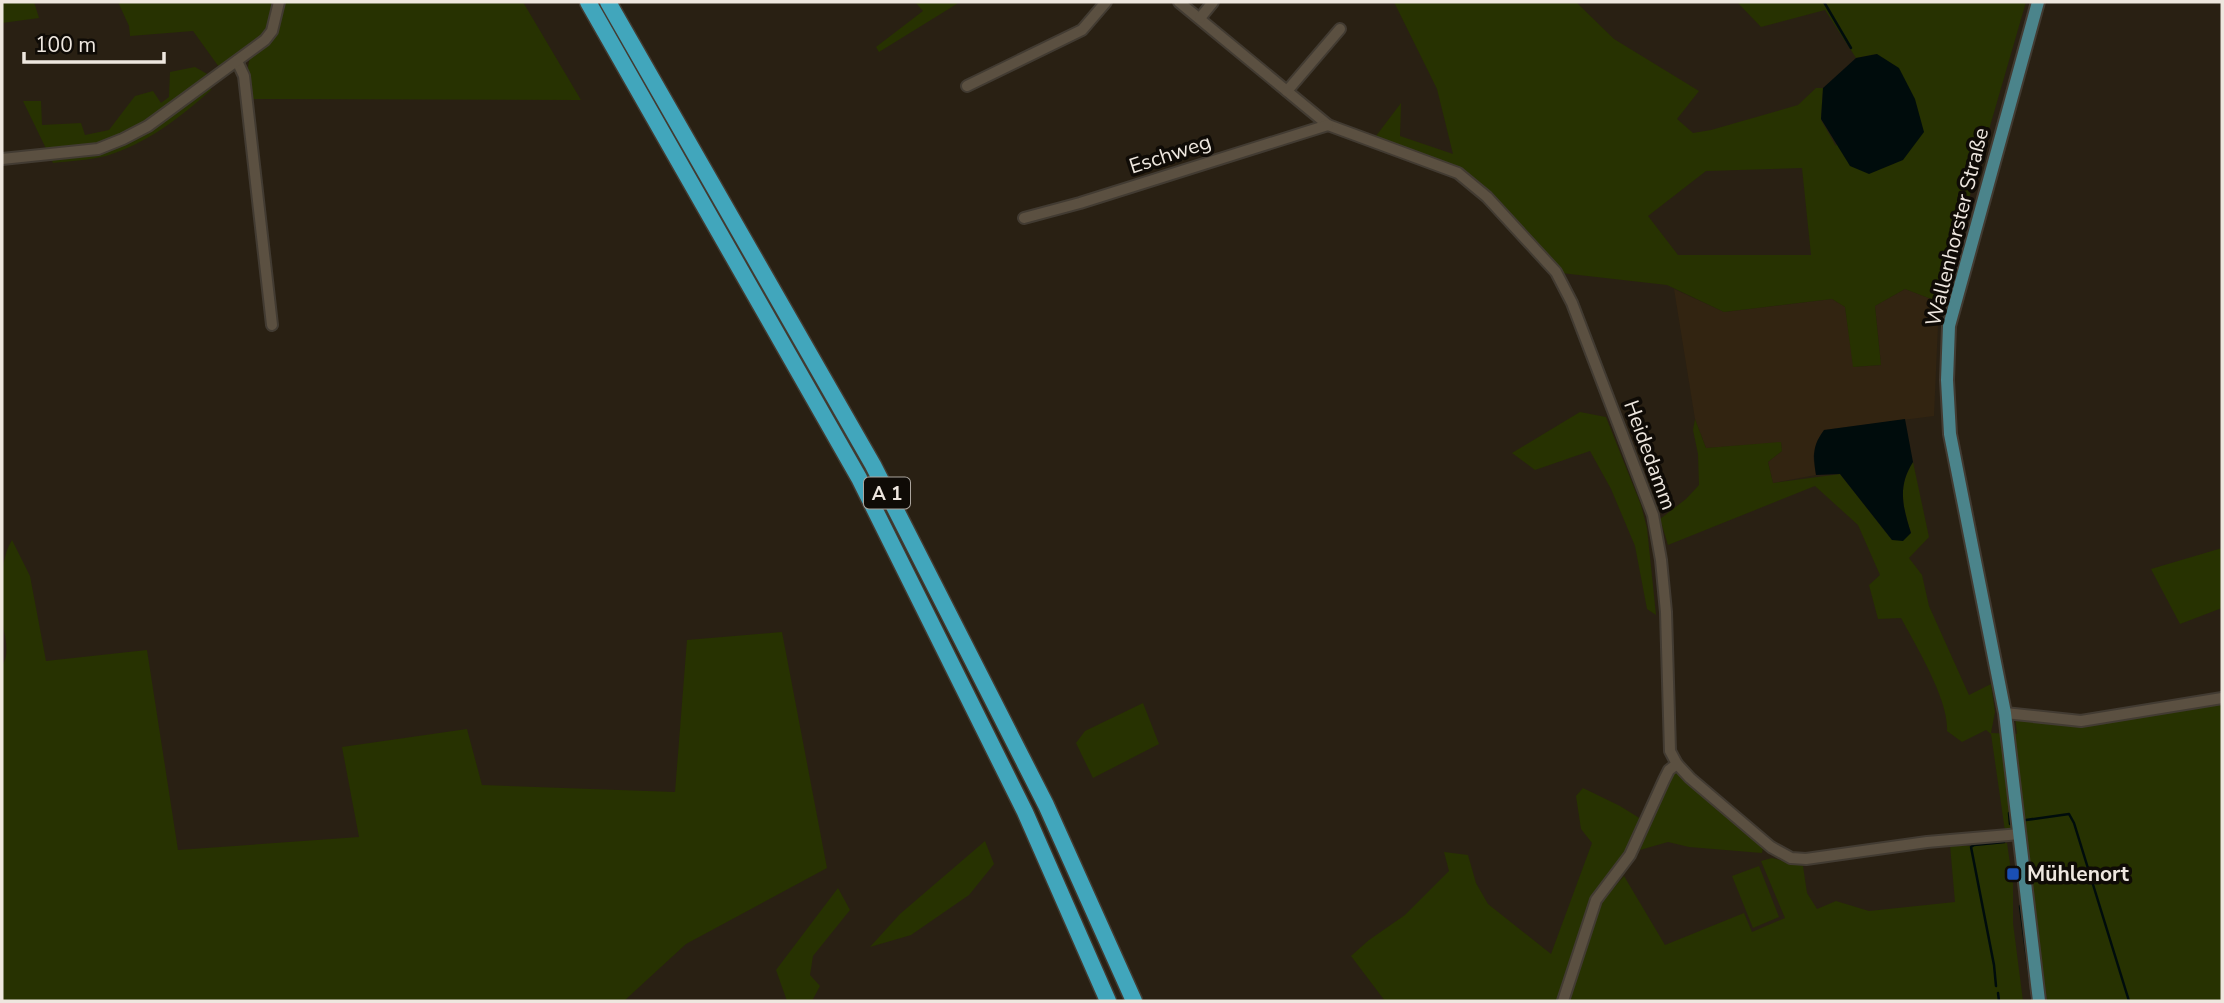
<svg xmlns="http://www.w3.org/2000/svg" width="2224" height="1003" font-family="'Nunito Sans',sans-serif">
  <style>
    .built { fill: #322411 }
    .green { fill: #273201; fill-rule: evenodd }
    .water { fill: #000c0c }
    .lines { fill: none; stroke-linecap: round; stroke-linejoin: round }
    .stream { stroke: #000c0c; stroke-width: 2.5 }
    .minor-casing { stroke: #423b32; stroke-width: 14 }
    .major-casing { stroke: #423b32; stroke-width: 16 }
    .highway-casing { stroke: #423b32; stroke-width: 19 }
    .minor { stroke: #5b5041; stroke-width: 10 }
    .major { stroke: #4b848b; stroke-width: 12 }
    .highway { stroke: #41a6bc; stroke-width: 16 }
    .transit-dot { fill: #1a4fb4; stroke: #0f0b06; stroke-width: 2.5 }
    .labels { text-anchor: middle; stroke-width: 7; stroke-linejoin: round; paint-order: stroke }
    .shield { fill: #0f0b06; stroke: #aba59e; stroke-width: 2 }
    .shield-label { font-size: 19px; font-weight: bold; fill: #eee7df }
    .street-label { font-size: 21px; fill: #eee7df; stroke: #0f0b06 }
    .poi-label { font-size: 21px; font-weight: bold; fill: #eee7df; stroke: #0f0b06; text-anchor: start }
  </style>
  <rect width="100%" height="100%" fill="#292013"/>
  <path class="built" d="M1674,289L1724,312L1832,299L1845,307L1854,367L1881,365L1875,306L1905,289L1939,302L1934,416L1824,430L1813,456L1816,475L1773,483L1768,462L1782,451L1781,443L1706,448L1695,419Z"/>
  <g class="green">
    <path d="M2,2H34L39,18L2,23Z"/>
    <path d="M118,2H523L581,100L253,99C250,83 243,65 254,52L238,53L219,67L193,31L130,36L129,26Z"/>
    <path d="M915,2H960L879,52L876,47L923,11Z"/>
    <path d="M1394,2H1576L1614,39L1699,91L1677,119L1693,133L1711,130L1798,105L1816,88H1823L1821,120L1836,146L1877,54L1856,58L1825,10L1761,27L1737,2H2026L1939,302L1905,289L1875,306L1881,365L1853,367L1845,307L1832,299L1724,312L1667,285L1561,273L1478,181L1456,166L1373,140L1401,103L1400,136L1453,154L1437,89ZM1802,168L1811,255H1678L1648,216L1706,171Z"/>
    <path d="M195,67L209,75L211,90C181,117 146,144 106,156C90,160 70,161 53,163L23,101H41L42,125L81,123L85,135L109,130L135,96L153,91L161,103L169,97L170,72Z"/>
    <path d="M1580,412L1606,417L1641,505L1647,528L1656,615L1647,609L1635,546L1611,489L1590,451L1535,470L1512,453Z"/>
    <path d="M1695,419L1706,448L1781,442L1782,451L1768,462L1773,483L1840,474L1892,540L1911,533C1903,507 1897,487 1913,462L1929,537L1909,558L1922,575L1929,606L1969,695L1991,684L1995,712L1991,733L2017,734L2015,716L2056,723L2222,702V1001H2047L2025,826L2005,831L1991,734L1986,730L1962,742L1947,731C1949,700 1916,646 1901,618L1878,619L1869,585L1880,575L1858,525L1815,486L1668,545L1660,519L1686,499L1699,485L1698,454L1693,430Z"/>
    <path d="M12,540L30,576L46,661L147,650L178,850L359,837L342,747L467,729L482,785L675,792L687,640L782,632L827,868L686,944L624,1001H2V666C11,651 4,636 2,619C0,596 0,558 12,540Z"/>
    <path d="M2222,548V608L2180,624L2151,569Z"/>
    <path d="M1143,703L1159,744L1093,778L1076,743L1085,731Z"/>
    <path d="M1674,773L1680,774L1763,848L1762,853L1689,847L1668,842L1640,850L1670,777Z"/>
    <path d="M1583,788L1620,806L1641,819L1627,850L1592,899L1558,1001H1385L1351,956L1369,940L1405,915L1449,871L1444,852L1468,855L1476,883L1488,904L1551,954L1592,843L1581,829L1576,796Z"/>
    <path d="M985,841L994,864L969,895L911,935L870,947L900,914Z"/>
    <path d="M2007,843L2013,884V923L2023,1001H1567L1599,905L1624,876L1665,945L1744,913L1752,932L1785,918L1761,861L1772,858L1803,866L1807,893L1817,909L1836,901L1869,911L1955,902L1950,845L1974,846Z"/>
    <path d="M1759,866L1779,917L1753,928L1732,876Z"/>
    <path d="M838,888L850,910L813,956L810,975L820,986L812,1001H787L776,970Z"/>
  </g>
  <g class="water">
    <path d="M1877,54L1899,68L1915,99L1924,132L1903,160L1869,174L1850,166L1821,119L1823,88L1856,58Z"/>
    <path d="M1905,419L1913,462C1897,487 1903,507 1911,533L1903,541L1892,540L1840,474L1816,475C1813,456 1812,446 1824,430Z"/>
  </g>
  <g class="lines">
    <g class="stream">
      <path d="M1824,2L1851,48"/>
      <path d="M2009,813L2010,824"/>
      <path d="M2026,820L2069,814L2074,823L2129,1001"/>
      <path d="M2020,906L2030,981"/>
      <path d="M1996,986L1994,965L1971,847L1974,845L2004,842"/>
      <path d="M2031,990L2032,1001"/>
      <path d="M1998,993L1999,1001"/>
    </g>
    <defs>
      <g id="minor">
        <path d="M1179,2L1328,125L1458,173L1487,197L1556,272L1572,303L1653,515L1661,560L1666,612L1670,751L1677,764L1690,778L1771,847L1791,858L1806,859L1927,842L2020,834"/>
        <path d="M1200,18L1213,2"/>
        <path d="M237,61L244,76L272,325"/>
        <path d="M967,86L1082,30L1106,2"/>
        <path d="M1287,91L1340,29"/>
        <path d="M2,159L98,149L123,139L148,126L265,40L272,31L279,2"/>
        <path d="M1024,218L1080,203L1328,125"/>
        <path d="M2005,713L2081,721L2222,698"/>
        <path d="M1563,1001L1596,900L1630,855L1664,780L1669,770L1677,764"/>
      </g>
      <path id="major" d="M2038,2L1949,326L1947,380L1950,434L2005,713L2039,1001"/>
      <g id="highway">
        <path d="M588,2L859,478L1025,812L1108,1001"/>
        <path d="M608,2L873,465L1046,805L1134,1001"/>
      </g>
    </defs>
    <use href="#minor" class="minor-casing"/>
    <use href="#major" class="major-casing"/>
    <use href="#highway" class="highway-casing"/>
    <use href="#minor" class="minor"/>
    <use href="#major" class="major"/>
    <use href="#highway" class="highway"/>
  </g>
  <rect class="transit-dot" x="2006" y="867" width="14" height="14" rx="3.5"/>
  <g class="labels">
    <rect class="shield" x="864" y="477.5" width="46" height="31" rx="5"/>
    <g class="shield-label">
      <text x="887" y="500">A 1</text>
    </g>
    <g class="street-label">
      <text transform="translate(1170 154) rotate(-18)" y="7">Eschweg</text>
      <text transform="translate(1957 227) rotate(-76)" y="7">Wallenhorster Straße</text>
      <text transform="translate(1650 455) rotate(70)" y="7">Heidedamm</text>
    </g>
    <g class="poi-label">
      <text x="2027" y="881">Mühlenort</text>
    </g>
  </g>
  <rect width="2224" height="1003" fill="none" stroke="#eee7df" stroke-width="7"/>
  <path d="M24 52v10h140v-10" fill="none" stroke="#eee7df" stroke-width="3.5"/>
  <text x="35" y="52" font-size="21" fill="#eee7df" stroke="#0f0b06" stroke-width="5" paint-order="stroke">100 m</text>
</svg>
